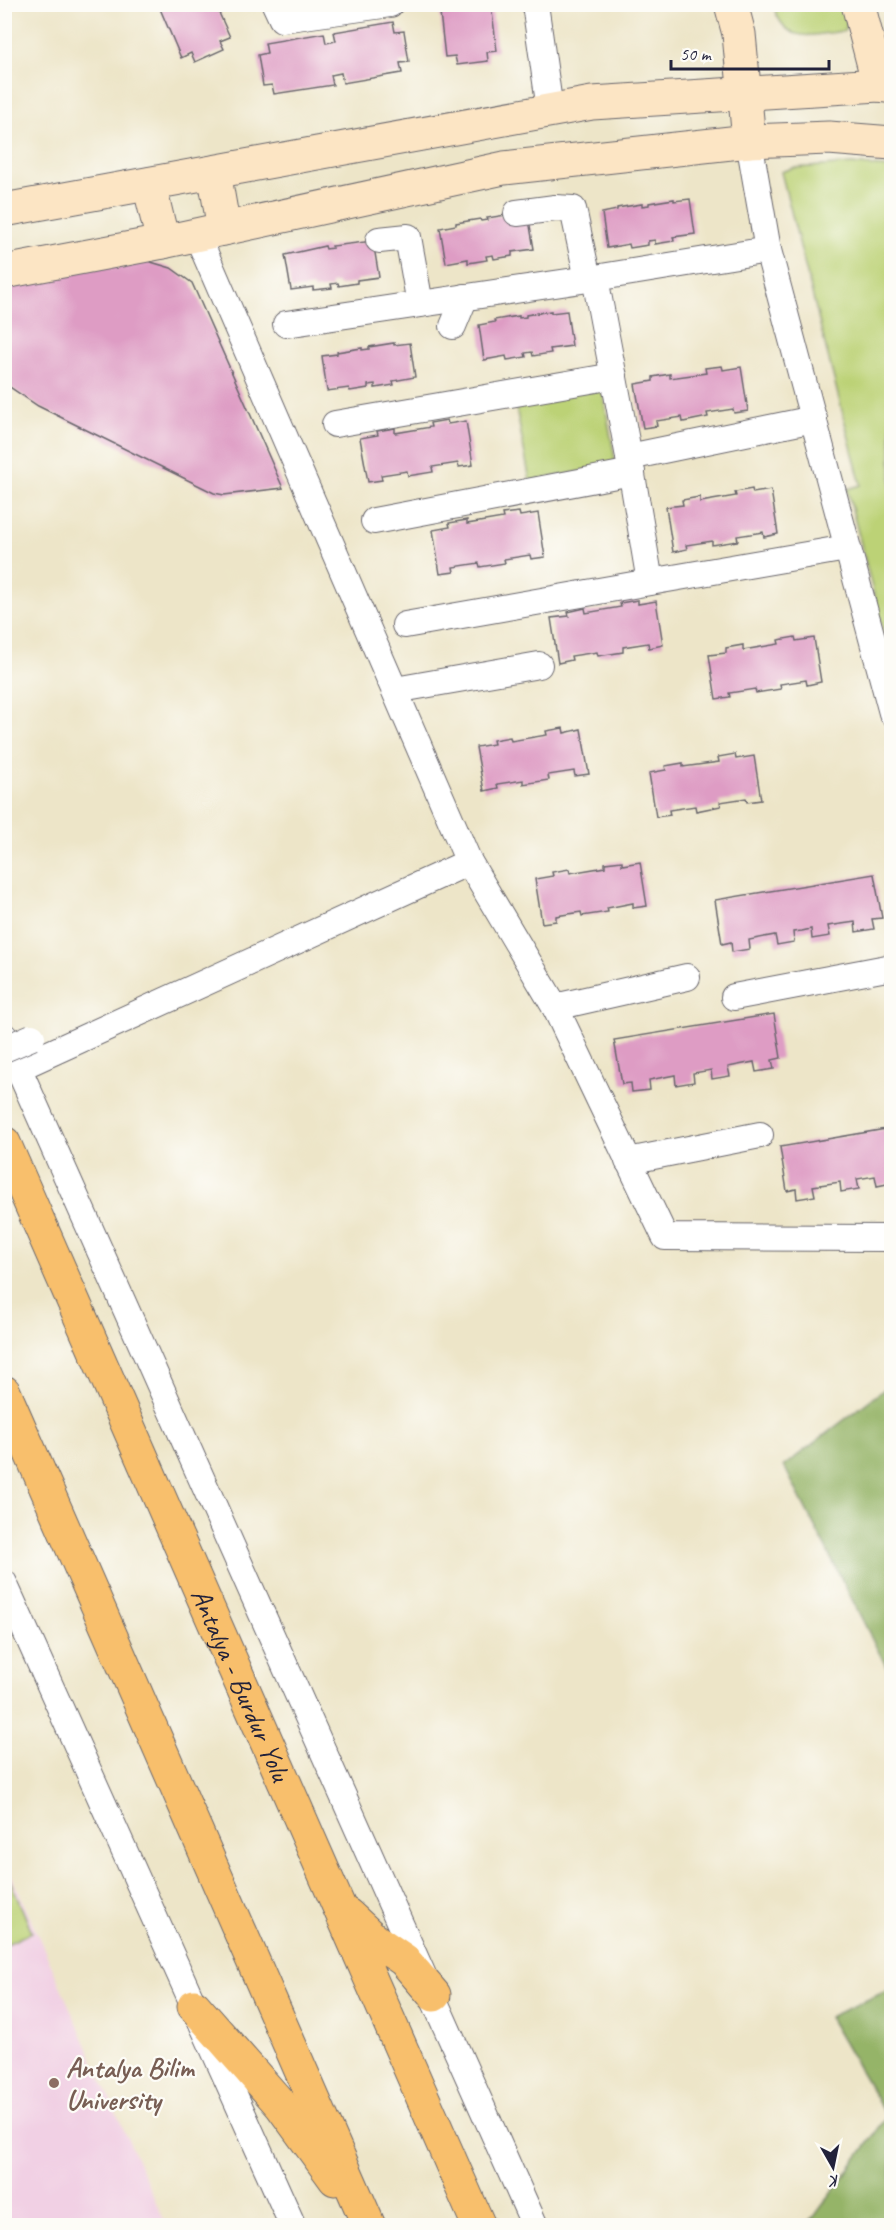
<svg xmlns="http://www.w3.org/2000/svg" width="896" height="2230" font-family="Caveat,sans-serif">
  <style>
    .built { fill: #f1d0e4 }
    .green { fill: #bcd276; stroke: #6f7a58; stroke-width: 1.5 }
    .forest { fill: #95b467; stroke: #5c6b51; stroke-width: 1.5 }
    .building { fill: #de9cc4 }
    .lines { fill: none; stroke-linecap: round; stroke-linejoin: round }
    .street-casing { stroke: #69666c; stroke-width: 28 }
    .secondary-casing { stroke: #69666c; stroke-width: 35 }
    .highway-casing { stroke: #69666c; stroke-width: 35 }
    .street { stroke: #fff; stroke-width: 26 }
    .secondary { stroke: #fce5c4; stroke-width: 33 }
    .highway { stroke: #f8bf6c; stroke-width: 33 }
    .street-bridge-casing { stroke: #69666c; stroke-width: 28; stroke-linecap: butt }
    .street-bridge { stroke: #fff; stroke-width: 26 }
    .education-dot { fill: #8d6e63; stroke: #fdfcf7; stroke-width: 2 }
    .labels { text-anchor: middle; stroke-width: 4.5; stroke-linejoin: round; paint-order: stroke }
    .street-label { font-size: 28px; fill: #22223b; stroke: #fdfcf7 }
    .education-label { font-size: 28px; font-weight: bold; fill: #785e54; stroke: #fdfcf7; text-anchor: start }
  </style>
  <rect width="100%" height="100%" fill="#fdfcf7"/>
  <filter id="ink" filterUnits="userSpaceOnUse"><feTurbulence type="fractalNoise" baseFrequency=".0167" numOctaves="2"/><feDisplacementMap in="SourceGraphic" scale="12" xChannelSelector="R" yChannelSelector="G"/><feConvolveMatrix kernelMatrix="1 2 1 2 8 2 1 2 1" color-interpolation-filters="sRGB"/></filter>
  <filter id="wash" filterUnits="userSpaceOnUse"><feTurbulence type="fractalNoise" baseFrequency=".008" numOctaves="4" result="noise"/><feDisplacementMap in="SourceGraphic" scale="24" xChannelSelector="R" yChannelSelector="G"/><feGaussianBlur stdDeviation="1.35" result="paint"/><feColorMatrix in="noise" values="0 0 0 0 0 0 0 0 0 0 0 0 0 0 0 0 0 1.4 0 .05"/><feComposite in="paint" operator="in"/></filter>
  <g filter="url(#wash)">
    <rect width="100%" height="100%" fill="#ede5c8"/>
    <path class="built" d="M4,1860L40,1940L166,2225H5Z"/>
    <g class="green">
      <path d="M773,5H844L847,24L844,31C809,35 786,46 773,5Z"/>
      <path d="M852,164L891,168V662L847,489L861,485L781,172L793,168Z"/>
      <path d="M602,387L616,465L530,481L515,402Z"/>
      <path d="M5,1869L32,1932L5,1945H4Z"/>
    </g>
    <g class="forest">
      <path d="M891,1384V1676L784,1466Z"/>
      <path d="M891,1989V2225H808L887,2117L829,2017Z"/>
    </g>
    <g id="blocks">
      <g class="building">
        <path d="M158,4H215L230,37L220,41L224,49L195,62L191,53L181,58Z"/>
        <path d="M439,4H491L497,51L487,52L488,61L457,65L455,56L445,57Z"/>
        <path d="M393,22L395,32L404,31L409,62L400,63L402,73L343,83L341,73L331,75L333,85L274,94L272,85L263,86L258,55L267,53L265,43L324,33L326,43L336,41L334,32Z"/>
        <path d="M674,199V201L690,199L695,234L673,237L674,241L655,244V240L648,241V245L630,248L629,244L607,248L602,213L617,210V208L642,204V206L649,205V203Z"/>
        <path d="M512,214H528L534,249L512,252V256L494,259L493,255L486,256L487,260L468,263V259L446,263L440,228L456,225V223L480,219L481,221L488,220L487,218Z"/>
        <path d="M373,241L379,277L357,280V283L339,286L338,283L331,284L332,288L313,290V287L291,290L285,255L325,246L326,249L333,248L332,246Z"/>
        <path d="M134,257L171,268L192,283L283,488L224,495L214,493L38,406L4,383V289Z"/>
        <path d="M551,311V313L567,311L572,346L550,349L551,353L533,356L532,352L525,353L526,357L507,360L506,356L484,360L479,325L495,322L494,320L519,316V318L526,317V315Z"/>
        <path d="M394,343V345L410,343L415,377L393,381L394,385L375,388V384L368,385V388L350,391L349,388L327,391L322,356L337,354V352L362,348V350L369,349V347Z"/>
        <path d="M722,366L723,370L741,367L748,411L734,413L733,409L707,413L708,417L683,422L682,417L656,421L657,426L643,428L635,384L653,381V377L670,374V378L706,373L705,368Z"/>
        <path d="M447,420L448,424L466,421L473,465L459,467L458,463L432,467L433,472L408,476L407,471L381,475L382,480L368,482L360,438L378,435L377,431L395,428V433L431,427L430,423Z"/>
        <path d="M752,489L753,493L771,490L778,534L764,537L763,532L737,536L738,541L712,545V541L686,545L687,549L673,552L666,507L683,505L682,500L700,497V502L736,496L735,492Z"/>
        <path d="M519,512L520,516L538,513L545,557L531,559L530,555L504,559L505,563L480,567L479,563L453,567L454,572L440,574L433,530L450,527L449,523L467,520V524L503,518L502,514Z"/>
        <path d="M638,600V604L656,601L663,645L649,648L648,643L623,647V652L598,656L597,652L571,656L572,660L558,663L551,618L569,616L568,612L585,608L586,613L621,607L620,603Z"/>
        <path d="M795,637L796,641L814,638L821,682L807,685L806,680L780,684L781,689L756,693L755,689L729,693L730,697L716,699L709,655L726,653V648L743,645V650L779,644L778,640Z"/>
        <path d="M563,728L564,733L581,729L589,774L575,776L574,771L548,775L549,780L523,784V780L497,784L498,788L484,791L476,747L494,744L493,740L510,737L511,741L547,735L546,731Z"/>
        <path d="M735,754L736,759L754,756L761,800L747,802L746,798L720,802L721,806L696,811L695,806L669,810L670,815L656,817L649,773L666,770L665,766L683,763V767L719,762L718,757Z"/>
        <path d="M622,861V865L640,862L647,906L633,908V903L607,908L608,912L582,916L581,912L556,916V921L542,923L535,879L553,876L552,872L569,869L570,873L605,867V863Z"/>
        <path d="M874,874L882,918L872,919L874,929L856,932L855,922L828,926L830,936L812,939L811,929L802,931L793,932L794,942L777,945L775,935L749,940L750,949L732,952L731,942L722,944L715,900Z"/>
        <path d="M774,1014L781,1058L772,1060L774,1069L756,1072L754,1062L728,1067L730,1076L712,1079L711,1070L693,1073L694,1082L676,1085L675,1075L649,1080L650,1090L632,1092L631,1083L622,1084L614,1040Z"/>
        <path d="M892,1128V1183L877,1186L875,1176L857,1179L859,1189L841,1192L840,1182L813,1186L815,1196L797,1199L796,1189L787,1191L780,1147Z"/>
      </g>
    </g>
  </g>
  <g filter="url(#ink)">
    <use href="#blocks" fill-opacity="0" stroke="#69666c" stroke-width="1.5"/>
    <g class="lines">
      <defs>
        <g id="street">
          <path d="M275,4L282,19L390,4"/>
          <path d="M535,4L550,110"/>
          <path d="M749,141L768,250L892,713"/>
          <path d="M517,213L555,208L573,209L588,279"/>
          <path d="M197,235L469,862L555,1007L665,1237L892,1238"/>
          <path d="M379,240L408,237L420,304"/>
          <path d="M286,324L595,278"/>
          <path d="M453,326L465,297"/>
          <path d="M814,419L629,457L650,582L847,548"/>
          <path d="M335,424L614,376"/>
          <path d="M629,457L595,278L768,250"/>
          <path d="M374,521L632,472"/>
          <path d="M405,625L650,582"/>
          <path d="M395,690L539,665"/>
          <path d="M734,997L892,967"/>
          <path d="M555,1007L687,977"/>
          <path d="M4,1036L535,2226"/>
          <path d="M18,1068L469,862"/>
          <path d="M628,1161L760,1135"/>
          <path d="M4,1583L293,2226"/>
        </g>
        <g id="secondary">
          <path d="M731,4L739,34L749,141"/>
          <path d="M858,4L879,85"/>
          <path d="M214,172L224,229"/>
          <path d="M149,184L163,242"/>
          <path d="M4,210L592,103L879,85L892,87"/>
          <path d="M4,272L163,242L504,168L749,141L829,138L892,143"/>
        </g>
        <g id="highway">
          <path id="s1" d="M4,1143L479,2226"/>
          <path d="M4,1392L369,2226"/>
          <path d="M348,1915L376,1941L404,1960L434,1995"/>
          <path d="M194,2006L281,2105L335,2179"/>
        </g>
      </defs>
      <use href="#street" class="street-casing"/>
      <use href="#secondary" class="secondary-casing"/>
      <use href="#highway" class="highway-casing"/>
      <use href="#street" class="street"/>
      <use href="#secondary" class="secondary"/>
      <use href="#highway" class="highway"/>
      <defs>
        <path id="street-bridge" d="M4,1049L32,1037"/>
      </defs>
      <use href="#street-bridge" class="street-bridge-casing"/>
      <use href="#street-bridge" class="street-bridge"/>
    </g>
  </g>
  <circle class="education-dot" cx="54" cy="2083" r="6"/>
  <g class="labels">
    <g class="street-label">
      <text dy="10" stroke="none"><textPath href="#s1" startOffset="591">Antalya - Burdur Yolu</textPath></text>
    </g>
    <g class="education-label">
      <text x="66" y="2077">Antalya Bilim<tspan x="66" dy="32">University</tspan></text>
    </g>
  </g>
  <rect width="896" height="2230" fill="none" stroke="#fdfcf7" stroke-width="24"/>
  <g transform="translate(833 2167) rotate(171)" stroke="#fdfcf7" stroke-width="4.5" paint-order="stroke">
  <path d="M0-4.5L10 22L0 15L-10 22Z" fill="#22223b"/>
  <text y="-9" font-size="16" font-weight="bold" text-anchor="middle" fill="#22223b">K</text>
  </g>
  <path d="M671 60v9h158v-9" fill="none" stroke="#22223b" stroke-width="3"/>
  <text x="680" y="60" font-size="18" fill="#22223b" stroke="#fdfcf7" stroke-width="4.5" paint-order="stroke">50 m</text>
</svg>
